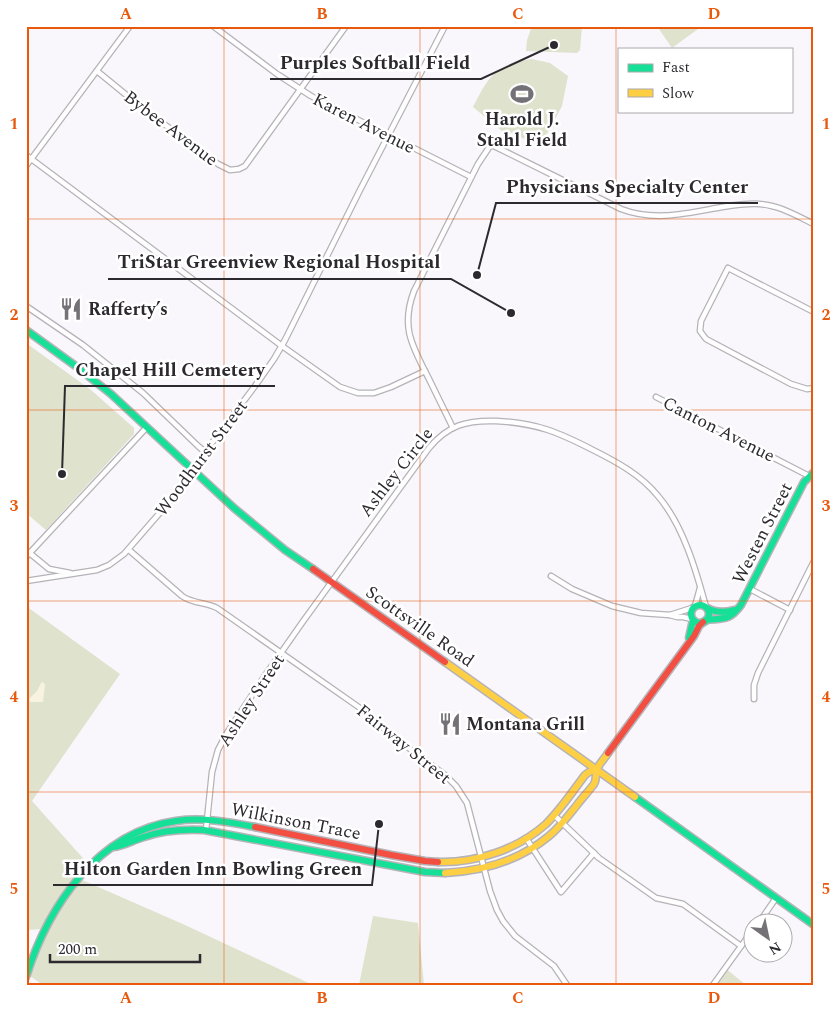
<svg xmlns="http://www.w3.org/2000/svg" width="840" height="1011" font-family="Spectral,serif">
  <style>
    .green { fill: #dfe2cc }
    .sand { fill: #f8f2e0 }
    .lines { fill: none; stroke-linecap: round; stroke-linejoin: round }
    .street-casing { stroke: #b5b3b8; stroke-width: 7 }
    .fast-casing { stroke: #b5b3b8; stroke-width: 9 }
    .slow-casing { stroke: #b5b3b8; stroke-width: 9 }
    .jam-casing { stroke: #b5b3b8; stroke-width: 9 }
    .street { stroke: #fefeff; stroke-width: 4.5 }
    .fast { stroke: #16e098; stroke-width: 6 }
    .slow { stroke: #ffcf43; stroke-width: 6 }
    .jam { stroke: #f24e42; stroke-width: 6 }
    .grid { fill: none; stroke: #e8590c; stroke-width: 1; stroke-opacity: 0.55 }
    .labels { text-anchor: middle; stroke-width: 5; stroke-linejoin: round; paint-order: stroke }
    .poi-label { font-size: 18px; font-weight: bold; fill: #2c2a2f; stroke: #fff; text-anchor: start }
    .street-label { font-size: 18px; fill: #2c2a2f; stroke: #fff }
    .leader { fill: none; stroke: #2c2a2f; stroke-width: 2 }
    .callout-dot { fill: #2c2a2f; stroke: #fff; stroke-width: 2 }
    .callout-label { font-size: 19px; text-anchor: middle; font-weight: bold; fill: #2c2a2f; stroke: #fff; stroke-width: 5; stroke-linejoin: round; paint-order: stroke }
    .neatline { fill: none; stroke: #e8590c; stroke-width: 2 }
    .grid-label { font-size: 16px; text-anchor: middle; font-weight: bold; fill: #e8590c }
  </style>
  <rect width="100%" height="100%" fill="#f9f7fc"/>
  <g class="green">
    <path d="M532,26H582L580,50L577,53L526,51L527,40Z"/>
    <path d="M657,26H702L672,48Z"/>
    <path d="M532,59L550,63L568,76L562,106L542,143L537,145L508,131H502L473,107C483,88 490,71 512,63C519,61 526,60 532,59Z"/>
    <path d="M26,343L91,390L134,428V434L46,530L26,513Z"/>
    <path d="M26,606L120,674L32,801L90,866L80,879L185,925L313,985H43L27,974L44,929L26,930Z"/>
    <path d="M373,916L418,923L424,985H359Z"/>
    <path d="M725,968L746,985H714Z"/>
  </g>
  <path class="sand" d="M42,682L44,683L45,685L43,702H30L29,699L37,691L41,683Z"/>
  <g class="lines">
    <defs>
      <g id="street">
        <path d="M213,26L277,74L311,96L471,177"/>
        <path d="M97,71L141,107L218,164L230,170L239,169L245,166L346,26"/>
        <path d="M26,155L282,346L340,387L358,393H374L391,387L425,371"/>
        <path d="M26,166L130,26"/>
        <path d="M26,306L83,345L143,393L198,446L205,452"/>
        <path d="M814,312L728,268L701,321L700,331L706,339L791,384L807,389L814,388"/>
        <path d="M656,397L809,476"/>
        <path d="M453,428C445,412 437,395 429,379C413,347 400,328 414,291L478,164L490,146H494L621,209C655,222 688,213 722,207C735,205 748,203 760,204C779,205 797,216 814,224"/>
        <path d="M26,550L49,569L70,573"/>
        <path d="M129,550L182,596C193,604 206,602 217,608L360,708L394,737L445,775L456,786L467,803L490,891L497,910L503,921L515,936L554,966L567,985"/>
        <path d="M26,557L147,427"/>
        <path d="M551,576L572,589L612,606L641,613L670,615L677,617H683L692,619"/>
        <path d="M26,581L97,570L109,565L124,554L184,485L205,452L255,386L274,359L285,340L360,190L445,26"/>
        <path d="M750,589L790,610"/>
        <path d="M695,606L700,588"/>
        <path d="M670,615L692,608"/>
        <path d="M754,699V685L758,673L814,561"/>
        <path d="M554,815L599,858L656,898L683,904L741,946"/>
        <path d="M206,830L212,772L218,750L227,733L264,677L304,620L429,448C448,425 467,420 496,421C537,423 558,432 593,450C617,462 641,475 658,496C683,525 696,570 706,607"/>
        <path d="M526,838L561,892L594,853"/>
        <path d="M758,924L776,898"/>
        <path d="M713,985L752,931"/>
      </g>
      <g id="fast">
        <path d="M26,330L77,367L111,394L234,508L285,550L313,569"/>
        <circle cx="700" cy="614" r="9"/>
        <path d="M707,608C716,613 724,613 734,610"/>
        <path d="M706,620C724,618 729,621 741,605L804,482L814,472"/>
        <path d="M689,638L693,620"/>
        <path d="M635,797L814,925"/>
        <path d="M113,847C124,846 133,840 144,837C163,830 183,829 204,830L425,872L445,873"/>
        <path d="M26,977C48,907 97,832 176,821C202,817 229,822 255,827"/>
      </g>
      <g id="slow">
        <path d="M445,662L635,797"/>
        <path d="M438,862C477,863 518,849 546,824C561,809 573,791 585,775L589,772L597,769"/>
        <path d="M445,873C483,871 519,861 549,836C560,827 568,816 577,805C582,798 589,791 594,784C597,779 595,774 597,769C599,764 605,758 608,753"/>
      </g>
      <g id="jam">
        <path d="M313,569L445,662"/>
        <path d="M608,753L694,636L699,626L703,622"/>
        <path d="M255,827L391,855L425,861L438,862"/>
      </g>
    </defs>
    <use href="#street" class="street-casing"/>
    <use href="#fast" class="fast-casing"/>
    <use href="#slow" class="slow-casing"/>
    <use href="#jam" class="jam-casing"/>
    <use href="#street" class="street"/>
    <use href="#fast" class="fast"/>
    <use href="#slow" class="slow"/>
    <use href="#jam" class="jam"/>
  </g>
  <path class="grid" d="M224,26V985M420,26V985M616,26V985M26,219H814M26,410H814M26,601H814M26,792H814"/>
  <defs>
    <symbol id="stadium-bare" viewBox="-9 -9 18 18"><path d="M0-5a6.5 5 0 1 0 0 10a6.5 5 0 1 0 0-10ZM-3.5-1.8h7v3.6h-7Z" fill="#747277" stroke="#fff" stroke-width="2.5" paint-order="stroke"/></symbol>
    <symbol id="restaurant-bare" viewBox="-9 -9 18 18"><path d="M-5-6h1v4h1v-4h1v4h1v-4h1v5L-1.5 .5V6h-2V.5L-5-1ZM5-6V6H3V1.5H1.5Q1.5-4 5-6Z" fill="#747277" stroke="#fff" stroke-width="2.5" paint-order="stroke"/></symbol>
  </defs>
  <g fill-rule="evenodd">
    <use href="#stadium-bare" x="506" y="78" width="32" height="32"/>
    <use href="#restaurant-bare" x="55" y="293" width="32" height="32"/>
    <use href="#restaurant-bare" x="434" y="708" width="32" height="32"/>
  </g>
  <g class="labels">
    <g class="poi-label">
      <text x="522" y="125" text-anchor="middle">Harold J.<tspan x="522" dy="21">Stahl Field</tspan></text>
      <text x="88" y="315">Rafferty’s</text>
      <text x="466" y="730">Montana Grill</text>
    </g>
    <g class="street-label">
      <text transform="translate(364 123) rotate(27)" y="6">Karen Avenue</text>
      <text transform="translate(171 128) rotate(37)" y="6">Bybee Avenue</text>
      <text transform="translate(719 429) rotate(27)" y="6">Canton Avenue</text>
      <text transform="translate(201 458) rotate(-53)" y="6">Woodhurst Street</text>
      <text transform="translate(396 472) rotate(-52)" y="6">Ashley Circle</text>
      <text transform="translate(762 533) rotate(-63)" y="6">Westen Street</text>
      <text transform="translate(420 626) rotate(35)" y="6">Scottsville Road</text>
      <text transform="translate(251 700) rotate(-57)" y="6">Ashley Street</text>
      <text transform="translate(404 744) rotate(39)" y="6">Fairway Street</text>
      <text transform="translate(296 821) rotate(11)" y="6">Wilkinson Trace</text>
    </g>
  </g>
  <path class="leader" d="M554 45L481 79H270M477 275L496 203H758M511 313L451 279H108M62 474L65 386H275M379 824L372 885H53"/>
  <g class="callout-dot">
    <circle cx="554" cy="45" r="5"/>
    <circle cx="477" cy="275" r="5"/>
    <circle cx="511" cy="313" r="5"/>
    <circle cx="62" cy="474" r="5"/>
    <circle cx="379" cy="824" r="5"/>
  </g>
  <g class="callout-label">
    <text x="375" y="69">Purples Softball Field</text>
    <text x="627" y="193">Physicians Specialty Center</text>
    <text x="279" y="268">TriStar Greenview Regional Hospital</text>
    <text x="170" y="376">Chapel Hill Cemetery</text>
    <text x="213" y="875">Hilton Garden Inn Bowling Green</text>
  </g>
  <rect width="840" height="1011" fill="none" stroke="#ffffff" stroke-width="55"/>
  <rect x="618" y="48" width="175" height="65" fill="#ffffff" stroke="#abaaac"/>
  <rect x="628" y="64" width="25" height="8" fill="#16e098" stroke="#abaaac"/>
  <text x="662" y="72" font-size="15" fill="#2c2a2f">Fast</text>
  <rect x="628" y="89" width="25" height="8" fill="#ffcf43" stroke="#abaaac"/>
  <text x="662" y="98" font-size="15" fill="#2c2a2f">Slow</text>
  <g transform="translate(768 938) rotate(147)"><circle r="24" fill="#ffffff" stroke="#abaaac"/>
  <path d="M0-4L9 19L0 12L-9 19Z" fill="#747277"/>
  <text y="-8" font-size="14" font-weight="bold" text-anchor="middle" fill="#2c2a2f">N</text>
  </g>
  <path d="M50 954v8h150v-8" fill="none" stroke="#2c2a2f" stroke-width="2.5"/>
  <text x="58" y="954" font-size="15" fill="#2c2a2f" stroke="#ffffff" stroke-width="4" paint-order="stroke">200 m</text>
  <rect x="28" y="28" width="784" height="956" class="neatline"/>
  <g class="grid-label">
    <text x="126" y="19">A</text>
    <text x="322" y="19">B</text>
    <text x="518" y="19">C</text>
    <text x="714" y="19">D</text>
    <text x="14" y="129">1</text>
    <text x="826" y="129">1</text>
    <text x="14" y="320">2</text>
    <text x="826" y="320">2</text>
    <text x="14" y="511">3</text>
    <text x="826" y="511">3</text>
    <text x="14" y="702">4</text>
    <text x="826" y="702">4</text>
    <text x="14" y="894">5</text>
    <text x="826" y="894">5</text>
    <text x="126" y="1003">A</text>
    <text x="322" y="1003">B</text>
    <text x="518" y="1003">C</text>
    <text x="714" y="1003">D</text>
  </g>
</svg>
